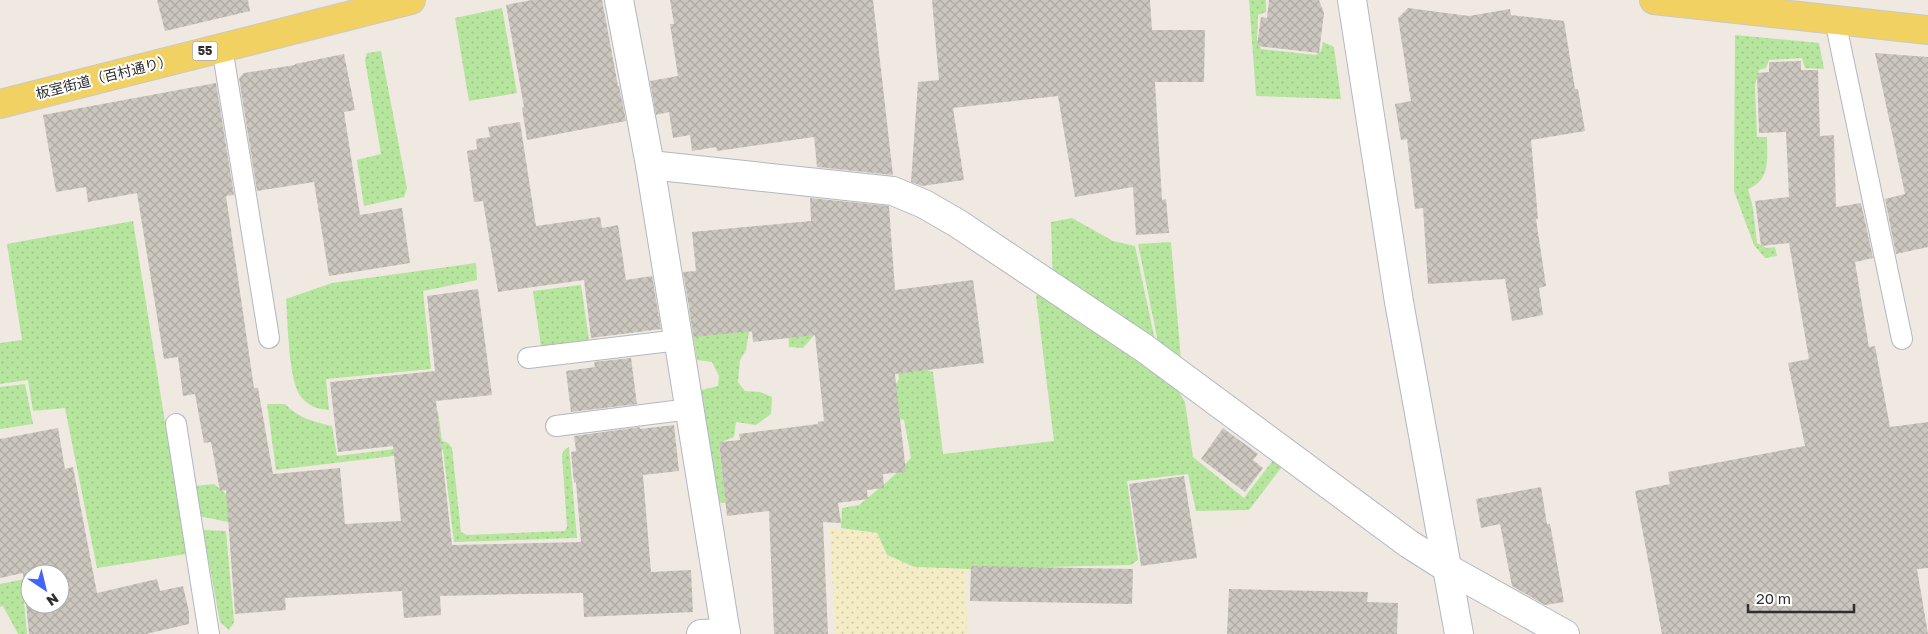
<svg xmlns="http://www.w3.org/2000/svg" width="1928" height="634" font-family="'Golos Text','Noto Sans JP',sans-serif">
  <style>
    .grass { fill: url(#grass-dots) }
    .sand { fill: url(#sand-dots) }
    .building { fill: url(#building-cross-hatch); fill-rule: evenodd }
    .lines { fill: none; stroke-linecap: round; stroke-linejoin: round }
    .lane-casing { stroke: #b4b7c1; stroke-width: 22 }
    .street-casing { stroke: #b4b7c1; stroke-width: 30 }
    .secondary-casing { stroke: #b4b7c1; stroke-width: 30 }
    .primary-casing { stroke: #c9c9c9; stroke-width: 30 }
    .lane { stroke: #fff; stroke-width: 20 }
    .street { stroke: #fff; stroke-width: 28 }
    .secondary { stroke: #fff; stroke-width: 28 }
    .primary { stroke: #f2d163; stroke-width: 28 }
    .labels { text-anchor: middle; stroke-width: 4; stroke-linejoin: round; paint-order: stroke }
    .shield { fill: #fff; stroke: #6d6d6d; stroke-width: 1 }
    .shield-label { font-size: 12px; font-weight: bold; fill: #2e2e2e }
    .street-label { font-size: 14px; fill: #2e2e2e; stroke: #fff }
  </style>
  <defs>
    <pattern id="grass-dots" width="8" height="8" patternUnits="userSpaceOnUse" patternTransform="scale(1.25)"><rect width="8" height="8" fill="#b6e59e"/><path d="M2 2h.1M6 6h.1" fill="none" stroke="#9dc588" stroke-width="1.8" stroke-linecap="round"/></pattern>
    <pattern id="sand-dots" width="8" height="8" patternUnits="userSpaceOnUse" patternTransform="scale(1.25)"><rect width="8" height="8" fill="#f3ecc5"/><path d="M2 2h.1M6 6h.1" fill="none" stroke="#d1cbaa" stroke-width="1.8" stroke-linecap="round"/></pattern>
    <pattern id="building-cross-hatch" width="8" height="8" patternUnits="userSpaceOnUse" patternTransform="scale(1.25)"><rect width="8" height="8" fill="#cbc7bf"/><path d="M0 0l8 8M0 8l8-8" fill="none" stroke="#afaba4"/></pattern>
  </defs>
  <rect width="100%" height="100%" fill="#efe9e1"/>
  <g class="grass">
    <path d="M1249,0H1266V12L1258,15L1257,40L1261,49L1316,55L1321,51L1323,42L1334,47L1341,99L1256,96Z"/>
    <path d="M502,8L517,93L469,101L455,18Z"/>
    <path d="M1735,35L1819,43L1824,69L1805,68L1802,58L1769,60L1766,68L1759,70L1755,86L1757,137H1767C1767,158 1771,180 1748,189L1753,208L1757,243L1767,248L1775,247L1777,256L1765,258L1754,245L1734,191Z"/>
    <path d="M381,51L407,188L404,197L364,206L357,160L381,154L365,60L367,53Z"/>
    <path d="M1072,218L1113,241L1135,246L1154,336L1164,366L1185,402L1193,457L1244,498L1274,459L1284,464L1249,510L1196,511L1188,474L1127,481L1138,560L1131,565L966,569L914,567L887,555L877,533L841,528L842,508L859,505L888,481L911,458L904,420L886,415L892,389L899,379L891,313L821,328L803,348L789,347L788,330L749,332L746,350L740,360L738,382L745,391L760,392L772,397L771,414L756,425L736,422L734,437L719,443L726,503L716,502L701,390L718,386L719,376L712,362L697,360L689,311L900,295L924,369L933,372L943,454L1054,441L1036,296L1053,285L1051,222Z"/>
    <path d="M133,221L186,554L97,568L65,408L33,411L28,380L0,384V343L22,340L7,244Z"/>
    <path d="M1171,242L1181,360L1158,342L1138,244Z"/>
    <path d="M476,263L477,280L423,291L431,369L326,379L329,410C318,409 310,407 302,398C288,384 288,320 286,299L332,283Z"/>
    <path d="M581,285L589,340L541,346L533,291Z"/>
    <path d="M25,384L33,424L0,429V387Z"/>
    <path d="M267,404H285C298,418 314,422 332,426L337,456L411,447L409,414L438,411L442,441L448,443L452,448L461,532L467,535L565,531L567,527L562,455L564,450L569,447L577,538L454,542L443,450L276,470Z"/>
    <path d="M214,484L226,494L277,485L283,518L228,522L199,516L195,486Z"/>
    <path d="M203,530L226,531L234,622L229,630L220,622Z"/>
    <path d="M30,578V587L23,589L27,634H18L3,606L0,607V584Z"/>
  </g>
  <path class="sand" d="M830,528L877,533L887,555L914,567L966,569L967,634H835Z"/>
  <g class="building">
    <path d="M157,0H248L250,11L165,31Z"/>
    <path d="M532,0H602L618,86H619L626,121L527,140L522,108L524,107L506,5Z"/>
    <path d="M670,0H873L893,175L817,167L814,137L717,151L716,147L692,151L690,135L673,138L669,112L656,115L650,81L678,76L670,24H674Z"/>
    <path d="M932,0H1150L1152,30H1205L1204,82H1155L1162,200L1166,199L1169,233L1136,235L1133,187L1075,197L1058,96L953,108L964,180L922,186L911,182L918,82L939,80Z"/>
    <path d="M1269,0H1319L1324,13L1319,53L1257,46L1261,17L1267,18Z"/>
    <path d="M1408,8L1469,16L1510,9L1511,15L1564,21L1575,89H1578L1585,131L1531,140L1538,219H1536L1546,286L1539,288L1543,315L1512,321L1505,279L1428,284L1423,208L1415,209L1407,139L1401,140L1395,104L1411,101L1398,18Z"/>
    <path d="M1875,53L1928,57V247L1896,254L1885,199L1905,194Z"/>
    <path d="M344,54L355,110L344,112L360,215L402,208L410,263L329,276L314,182L257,191L239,78L244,73L295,65V64Z"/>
    <path d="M1801,61V70H1818L1820,136L1834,135L1836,207L1861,203L1873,258L1855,262L1869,347L1875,346L1890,427L1928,422V568L1917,569L1928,634H1662L1635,491L1670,484L1668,472L1805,446L1788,363L1809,359L1789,243L1761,246L1755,201L1789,197L1786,132L1759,133L1757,73L1769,72V62Z"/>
    <path d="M216,83L234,195L226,196L254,388H258L273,474L340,468L345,524L401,521L393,446L338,452L330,382L435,371L427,296L478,289L492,395L436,401L452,545L581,542L576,482L574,483L571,452L576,451L574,436L640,427V429L674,425L679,471L643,475L651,572L691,570L693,612L584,617L583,593L523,594L440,596L441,615L404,618L402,591L285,598L286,610L235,614L226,490L220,491L211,442L204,443L195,394L183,396L178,357L164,359L137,193L88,202L86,187L56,192L43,115Z"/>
    <path d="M520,122L536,226L600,217L602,228L618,225L626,280L652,276L661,329L591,338L584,280L498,292L483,201L474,202L467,151L477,149L476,139L490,137L488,127Z"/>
    <path d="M810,198L889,206L895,290L973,280L984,363L895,374L906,472L883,474L884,488L867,490L868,499L838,503L841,523L823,522L828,634H774L769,511L727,516L719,442L740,440L739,434L818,424V422L824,421L815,335L753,342L752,331L694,337L683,272L696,271L692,232L811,221Z"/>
    <path d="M631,358L637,404L571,412L566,371L595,367L594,362Z"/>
    <path d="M58,428L65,469L73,467L97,593L157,579L160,591L183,586L189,612V624L146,634H29L23,573L0,578V439ZM30,574H60V604H30Z"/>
    <path d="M1223,428L1258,454L1253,460L1263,468L1245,492L1201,459Z"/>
    <path d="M1184,476L1197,558L1141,566L1129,484Z"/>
    <path d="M1541,487L1547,524H1550L1564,602L1545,605L1512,586L1500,524L1481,528L1476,499Z"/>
    <path d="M971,566L1133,569L1132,604L970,601Z"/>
    <path d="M1229,589L1368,592L1367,602L1398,603L1397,634H1227Z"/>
  </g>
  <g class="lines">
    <defs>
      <g id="lane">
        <path d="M1835,20L1902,339"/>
        <path d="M222,47L269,338"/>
        <path d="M528,358L679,340"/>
        <path d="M176,424L209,634"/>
        <path d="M556,426L690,409"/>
      </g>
      <g id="street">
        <path d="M619,0L650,165L726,634"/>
        <path d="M650,165L893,191L924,204L957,223L1144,348L1409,544L1447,568L1565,634"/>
        <path d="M701,634L726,633"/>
      </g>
      <path id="secondary" d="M1352,0L1399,302L1459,634"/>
      <g id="primary">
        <path d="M1654,0L1928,30"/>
        <path d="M0,104L411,0"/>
      </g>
    </defs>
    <use href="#lane" class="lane-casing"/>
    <use href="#street" class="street-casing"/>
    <use href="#secondary" class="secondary-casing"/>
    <use href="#primary" class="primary-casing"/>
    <use href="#lane" class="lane"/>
    <use href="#street" class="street"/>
    <use href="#secondary" class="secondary"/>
    <use href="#primary" class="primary"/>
  </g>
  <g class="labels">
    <rect class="shield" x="192.5" y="41.5" width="25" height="19" rx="4"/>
    <g class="shield-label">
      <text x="205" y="55">55</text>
    </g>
    <g class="street-label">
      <text transform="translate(104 77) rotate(-14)" y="5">板室街道（百村通り）</text>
    </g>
  </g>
  <g transform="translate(45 589) rotate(145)"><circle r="24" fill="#ffffff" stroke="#ababab"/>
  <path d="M0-4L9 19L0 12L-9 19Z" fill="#4264fb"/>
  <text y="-8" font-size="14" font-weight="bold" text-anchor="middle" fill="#2e2e2e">N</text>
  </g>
  <path d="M1748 604v8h106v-8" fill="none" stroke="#2e2e2e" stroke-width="2.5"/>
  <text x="1756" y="604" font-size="15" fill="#2e2e2e" stroke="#ffffff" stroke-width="4" paint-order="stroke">20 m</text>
</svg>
